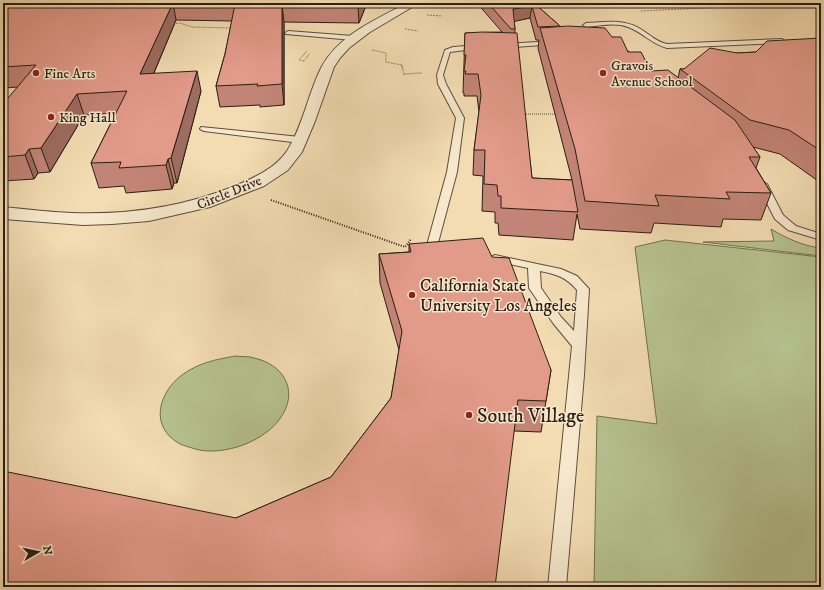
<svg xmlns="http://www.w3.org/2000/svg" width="824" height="590" font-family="'IM FELL DW Pica',serif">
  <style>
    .green { fill: #b6c28f; stroke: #707052 }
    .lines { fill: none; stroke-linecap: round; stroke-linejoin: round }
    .service-casing { stroke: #5c4e3c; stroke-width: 2 }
    .minor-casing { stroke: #5c4e3c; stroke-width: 2 }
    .path-far2 { stroke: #2a1f14; stroke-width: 1; stroke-dasharray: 0.5 1; stroke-linecap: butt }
    .path-far1 { stroke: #2a1f14; stroke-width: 1.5; stroke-dasharray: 0.5 1.5; stroke-linecap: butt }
    .path { stroke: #2a1f14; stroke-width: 2; stroke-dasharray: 1 1.5; stroke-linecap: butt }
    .service { fill: #f7e8cd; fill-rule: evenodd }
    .minor { fill: #f7e8cd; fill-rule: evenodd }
    .wall { fill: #c28476; stroke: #2a1f14; fill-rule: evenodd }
    .shaded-wall { fill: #9e6c60; stroke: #2a1f14 }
    .building { fill: #e29a89; stroke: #2a1f14 }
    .poi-dot { fill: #8f2418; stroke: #f7e8cd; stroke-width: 1.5 }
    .labels { text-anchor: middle; stroke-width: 3; stroke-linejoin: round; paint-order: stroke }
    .far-poi-label { font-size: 14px; fill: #2a1f14; stroke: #f7e8cd; text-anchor: start }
    .far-street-label { font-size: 14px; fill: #2a1f14; stroke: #f7e8cd }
    .poi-label { font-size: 17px; fill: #2a1f14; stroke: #f7e8cd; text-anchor: start }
    .near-poi-label { font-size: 20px; fill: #2a1f14; stroke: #f7e8cd; text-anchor: start }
  </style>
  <rect width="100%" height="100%" fill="#f3dcb2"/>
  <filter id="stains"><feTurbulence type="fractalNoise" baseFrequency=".005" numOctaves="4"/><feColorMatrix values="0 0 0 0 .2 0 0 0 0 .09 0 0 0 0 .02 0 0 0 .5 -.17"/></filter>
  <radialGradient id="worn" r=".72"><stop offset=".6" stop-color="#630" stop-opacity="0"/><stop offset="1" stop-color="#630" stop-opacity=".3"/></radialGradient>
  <g class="green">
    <path d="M771,229C786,238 803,246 821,248V256L703,242L774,241Z"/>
    <path d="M665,240L821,257V587H594L597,416L657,424L635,247Z"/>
    <path d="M236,356C242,357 249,356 254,358C282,364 298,388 283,414C268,441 223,457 195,449C190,447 184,446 180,444C149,427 158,393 182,375C198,363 217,359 236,356Z"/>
  </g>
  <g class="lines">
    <defs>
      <g id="service">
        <path d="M396,3H409L414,5L411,7Z"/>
        <path d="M604,22C618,21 630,22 642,30C650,35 657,42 667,44L782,39L785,41L782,43L667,48C652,44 642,32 628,27C615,22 599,26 586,27L583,25L586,23Z"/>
        <path d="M288,31L353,36L356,38L353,40L286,34L285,33Z"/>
        <path d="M554,41L557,43L556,44L502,48L499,46L502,44Z"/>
        <path d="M480,45L483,47L482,48L450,52L443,75L446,84L464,118L457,172L438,243L448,246L449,248L444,251L428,247L427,245L447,172L456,118L438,84L437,75L445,50L453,47Z"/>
        <path d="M201,127L300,137L304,140L300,143L204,131L200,129Z"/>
        <path d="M762,181L767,184L783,215L796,226L821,234V240L788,230L775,219L757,184Z"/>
        <path d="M495,255L561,269L577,276L589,289L584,375L566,587H548L572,346L553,323L529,288L528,268L491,260L489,258ZM540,271C556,274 566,277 577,290L574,331L561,317L541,288Z"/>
      </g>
      <path id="minor" d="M407,3H419L370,32L349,48L340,58L334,67L315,121L302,152L288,170L264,186L210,207L149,221L112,224L83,225L3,219V207C26,209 49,212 72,213C128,215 183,207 235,186C253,178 275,169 287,151C303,126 308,94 321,68C338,35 377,19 407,3Z"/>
    </defs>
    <use href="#service" class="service-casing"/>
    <use href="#minor" class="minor-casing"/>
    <g class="path-far2">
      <path d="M545,3L550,5"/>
      <path d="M641,11L810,3"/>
      <path d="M427,15L442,16"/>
      <path d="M173,24L180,23L192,27L232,28"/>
      <path d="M405,29L418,31"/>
      <path d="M372,50L386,53V62L402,65V67"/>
      <path d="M307,51L299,60L304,61L310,53"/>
    </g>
    <g class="path-far1">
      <path d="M402,66L404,74L422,73"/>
      <path d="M522,114H557"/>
    </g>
    <path class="path" d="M271,200L405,247L411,239"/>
    <use href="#service" class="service"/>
    <use href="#minor" class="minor"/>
  </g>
  <g class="wall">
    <path d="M3,3H367L359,23L284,22V105L260,107V105L220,107L216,86L225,54L232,21L176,20L154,73L201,91L177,183H174L172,189L126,193L124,186L99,188L91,163L116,113L84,115L50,172L38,173L34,179L3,181V104L18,87L3,88Z"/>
    <path d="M477,3H534L560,26V27L612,37L651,71L678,78L680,69H684L737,53L756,52L821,38V183L780,154L753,147L760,157L756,168L771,193L761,220L723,219L721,227L654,223L651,233L580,229L577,214L573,240L499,235L498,223H495V212L482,211L483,176L473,175L474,150L479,112L477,96H464V93H463L465,33L502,32ZM530,18L536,40H539L538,48L572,180L532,178L515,33V29L514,21Z"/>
    <path d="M409,244L492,257L551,370L541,432L514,431L236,518L331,477L391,398L399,350L380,283L379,254L409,252Z"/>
  </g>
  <g class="shaded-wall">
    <path d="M173,3L176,20L145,94L140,74Z"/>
    <path d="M360,3H367L359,23L358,6Z"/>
    <path d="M282,5L284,22V105L282,84Z"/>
    <path d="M532,6L530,18L512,22L513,9Z"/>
    <path d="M197,71L201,91L177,183L171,158Z"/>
    <path d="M77,94L84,115L50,172L41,148Z"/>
    <path d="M29,149L38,173L34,179L25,155Z"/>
    <path d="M168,159L174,183L172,189L166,165Z"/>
  </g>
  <g class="building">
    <path d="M3,3H360L358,6L282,5V84L257,86L258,84L216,86L225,54L235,4L173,3L140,74L197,71L171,158L168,159L166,165L119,168L121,162L91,163L127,91L77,94L41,148L29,149L25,155L3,157V104L36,65L3,67Z"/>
    <path d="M488,3H534L560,26L538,27L532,6L513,9L515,29H511Z"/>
    <path d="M568,26L605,28L612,37H621L628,52H641L651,71L668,70L735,120L760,157H749L771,193L726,192L730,199L655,195L659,206L585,201L575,149L540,28Z"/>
    <path d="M482,32L517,33L532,178L572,180L578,212L501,208V196H498L497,185L484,184L485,150H474L481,95L478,74H465L466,71H464L466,55H464L465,33Z"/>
    <path d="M821,38V151L789,130L750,120L680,69H684L710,48L737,53L756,52L767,41Z"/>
    <path d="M483,238L492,257L509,258L551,370L546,401L518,400L495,587H3V471L236,518L331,477L391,398L402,331L379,254L411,252L409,244Z"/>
  </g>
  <g class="poi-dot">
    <circle cx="36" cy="73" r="4"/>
    <circle cx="603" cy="73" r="4"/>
    <circle cx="51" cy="117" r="4"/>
    <circle cx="412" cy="295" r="4"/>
    <circle cx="469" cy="415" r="4"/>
  </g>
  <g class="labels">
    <g class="far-poi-label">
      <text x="611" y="70">Gravois<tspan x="611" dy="16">Avenue School</tspan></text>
      <text x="44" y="78">Fine Arts</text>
      <text x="59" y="122">King Hall</text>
    </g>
    <g class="far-street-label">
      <text transform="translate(229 192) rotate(-22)" y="5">Circle Drive</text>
    </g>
    <g class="poi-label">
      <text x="420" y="291">California State<tspan x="420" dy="20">University Los Angeles</tspan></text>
    </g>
    <g class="near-poi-label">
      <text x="477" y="422">South Village</text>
    </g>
  </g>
  <rect width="824" height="590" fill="none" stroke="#f3dcb2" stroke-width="16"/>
  <rect x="4" y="4" width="816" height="582" fill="none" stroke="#2a1f14" stroke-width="2"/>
  <rect x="8" y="8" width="808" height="574" fill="none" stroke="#2a1f14"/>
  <g transform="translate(38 552) rotate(81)" stroke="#f7e8cd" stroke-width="3" paint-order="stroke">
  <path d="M0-3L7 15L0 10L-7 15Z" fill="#2a1f14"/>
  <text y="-6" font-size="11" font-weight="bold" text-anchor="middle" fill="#2a1f14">N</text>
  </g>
  <rect width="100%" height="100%" filter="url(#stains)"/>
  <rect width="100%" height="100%" fill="url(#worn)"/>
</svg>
